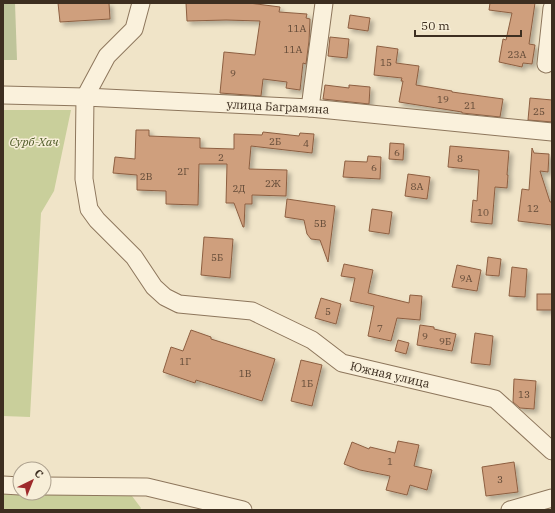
<svg xmlns="http://www.w3.org/2000/svg" width="555" height="513" font-family="'IBM Plex Serif',serif">
  <style>
    .green { fill: #c9cf9b }
    .cemetery { fill: #bfc49a }
    .building { fill: #cf9f7d; stroke: #8d5f41; filter: url(#shadow) }
    .lines { fill: none; stroke-linecap: round; stroke-linejoin: round }
    .street-casing { stroke: #8d765c; stroke-width: 19 }
    .street { stroke: #faf1dc; stroke-width: 17 }
    .labels { text-anchor: middle; stroke-width: 3; stroke-linejoin: round; paint-order: stroke }
    .number-label { font-size: 10px; fill: #624a37 }
    .street-label { font-size: 12px; fill: #3d2e20; stroke: #f7eed8 }
    .park-label { font-size: 12px; font-style: italic; fill: #4d5a26; stroke: #f7eed8 }
  </style>
  <defs>
    <filter id="shadow"><feDropShadow dx="3.5" dy="3.5" stdDeviation="2" flood-color="#0004"/></filter>
  </defs>
  <rect width="100%" height="100%" fill="#f0e4c8"/>
  <g class="green">
    <path d="M3,110H71L54,191L41,213L30,417L3,416Z"/>
    <path d="M3,488L20,493L129,492L141,508L140,510H3Z"/>
  </g>
  <path class="cemetery" d="M3,3H15L17,60H3Z"/>
  <g class="building">
    <path d="M58,3H109L110,19L60,22Z"/>
    <path d="M186,3H249L280,7L279,12L307,14L306,18L310,19L309,41L306,64L303,63L300,90L286,88L287,82L263,79L261,96L220,93L224,52L255,55L260,21L226,20L187,21Z"/>
    <path d="M490,3H535L529,44L535,45L532,64L523,63L522,67L499,62L503,39L506,40L512,13L489,10Z"/>
    <path d="M350,15L370,18L368,31L348,28Z"/>
    <path d="M330,37L349,39L347,58L328,56Z"/>
    <path d="M377,46L398,49L396,63L419,66L416,85L452,91V92L503,99L500,117L462,113V112L399,102L403,81H401L402,78L374,75Z"/>
    <path d="M325,85L349,88V85L370,87L369,104L323,99Z"/>
    <path d="M530,98L552,100V122L528,120Z"/>
    <path d="M136,130H149V136L200,138V148L234,149V134L262,135L263,132L299,136L300,133L314,134L312,153L251,146L249,169L287,170L286,196L252,195V204H245L244,227H243L234,203H226L227,164H199L198,205L166,204V191L137,190V175L113,173L115,157L135,159Z"/>
    <path d="M390,143L404,144L403,160L389,159Z"/>
    <path d="M450,146L509,151L507,175H508L507,188L495,187L492,224L471,222L473,200L477,201L479,170L448,167Z"/>
    <path d="M532,148L534,153L549,154L548,172L540,171L550,202H552V225L518,221L522,189L529,190Z"/>
    <path d="M368,156L381,157L380,179L343,177L345,161L367,162Z"/>
    <path d="M408,174L430,177L427,199L405,196Z"/>
    <path d="M287,199L335,206L328,262L320,240L311,239L307,234L304,220L285,217Z"/>
    <path d="M372,209L392,212L389,234L369,231Z"/>
    <path d="M204,237L233,239L230,278L201,275Z"/>
    <path d="M488,257L501,259L499,276L486,275Z"/>
    <path d="M344,264L373,270L368,293L409,303L410,295L422,296L420,320L397,318L391,341L368,336L374,306L350,301L355,278L341,276Z"/>
    <path d="M457,265L481,270L477,291L452,287Z"/>
    <path d="M512,267L527,269L525,297L509,296Z"/>
    <rect x="537" y="294" width="15" height="16"/>
    <path d="M321,298L341,304L336,324L315,318Z"/>
    <path d="M420,325L434,327V329L456,334L452,351L417,345Z"/>
    <path d="M191,330L211,337V339L275,359L262,401L196,380L195,383L163,372L171,347L183,351Z"/>
    <path d="M475,333L493,336L490,365L471,363Z"/>
    <path d="M398,340L409,343L406,354L395,351Z"/>
    <path d="M301,360L322,365L312,406L291,401Z"/>
    <path d="M514,379L536,381L534,409L520,408L513,402Z"/>
    <path d="M398,441L419,445L414,466L432,470L427,490L410,485L407,495L386,490L390,476L360,470L344,464L352,442L369,449L370,447L395,453Z"/>
    <path d="M514,462L518,492L486,496L482,467Z"/>
  </g>
  <g class="lines">
    <defs>
      <g id="street">
        <path d="M141,3L134,29L107,56L85,97L84,179L89,209L97,220L134,257L154,287L165,297L179,304L252,311L312,340L342,363L495,399L552,451"/>
        <path d="M546,64L552,8"/>
        <path d="M3,95L85,97L310,108L552,132"/>
        <path d="M310,108L324,3"/>
        <path d="M3,485L20,486"/>
        <path d="M44,486L147,487L243,510"/>
        <path d="M510,510L552,498"/>
      </g>
    </defs>
    <use href="#street" class="street-casing"/>
    <use href="#street" class="street"/>
  </g>
  <g class="labels">
    <g class="number-label">
      <text x="297" y="32">11А</text>
      <text x="293" y="53">11А</text>
      <text x="517" y="58">23А</text>
      <text x="386" y="66">15</text>
      <text x="233" y="77">9</text>
      <text x="443" y="103">19</text>
      <text x="470" y="109">21</text>
      <text x="539" y="115">25</text>
      <text x="275" y="145">2Б</text>
      <text x="306" y="147">4</text>
      <text x="397" y="156">6</text>
      <text x="221" y="161">2</text>
      <text x="460" y="162">8</text>
      <text x="374" y="171">6</text>
      <text x="183" y="175">2Г</text>
      <text x="146" y="180">2В</text>
      <text x="273" y="187">2Ж</text>
      <text x="417" y="190">8А</text>
      <text x="239" y="192">2Д</text>
      <text x="533" y="212">12</text>
      <text x="483" y="216">10</text>
      <text x="320" y="227">5В</text>
      <text x="217" y="261">5Б</text>
      <text x="466" y="282">9А</text>
      <text x="328" y="315">5</text>
      <text x="380" y="332">7</text>
      <text x="425" y="340">9</text>
      <text x="445" y="345">9Б</text>
      <text x="185" y="365">1Г</text>
      <text x="245" y="377">1В</text>
      <text x="307" y="387">1Б</text>
      <text x="524" y="398">13</text>
      <text x="390" y="465">1</text>
      <text x="500" y="483">3</text>
    </g>
    <g class="street-label">
      <text transform="translate(278 107) rotate(3)" y="4">улица Баграмяна</text>
      <text transform="translate(390 375) rotate(13)" y="4">Южная улица</text>
    </g>
    <g class="park-label">
      <text x="34" y="146">Сурб-Хач</text>
    </g>
  </g>
  <rect width="555" height="513" fill="none" stroke="#3d2e20" stroke-width="8"/>
  <g transform="translate(32 481) rotate(43)"><circle r="19" fill="#f7eed8" stroke="#ada18e"/>
  <path d="M0-3L7 15L0 10L-7 15Z" fill="#9e2a2b"/>
  <text y="-6" font-size="11" font-weight="bold" text-anchor="middle" fill="#3d2e20">С</text>
  </g>
  <path d="M415 30v6h106v-6" fill="none" stroke="#3d2e20" stroke-width="2"/>
  <text x="421" y="30" font-size="12" fill="#3d2e20" stroke="#f7eed8" stroke-width="3" paint-order="stroke">50 m</text>
</svg>
